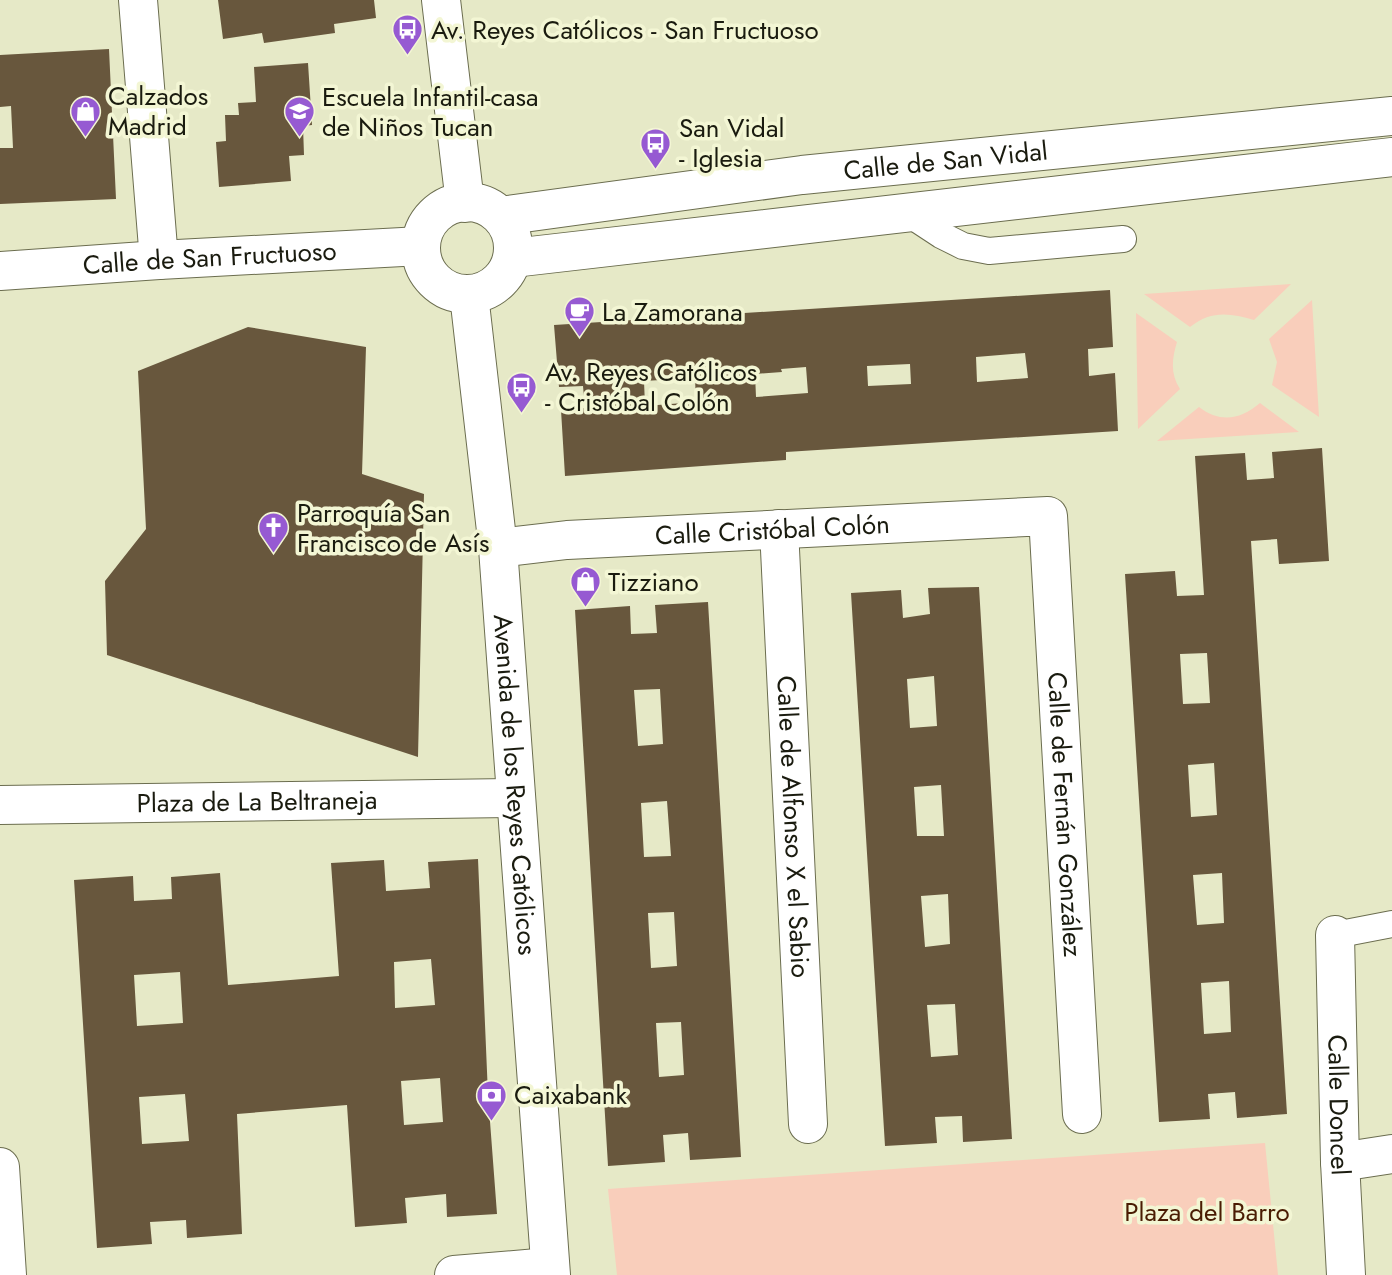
<svg xmlns="http://www.w3.org/2000/svg" width="1392" height="1275" font-family="Jost,sans-serif">
  <style>
    .green { fill: #f9cebb }
    .building { fill: #68573d; fill-rule: evenodd }
    .lines { fill: none; stroke-linecap: round; stroke-linejoin: round }
    .lane-casing { stroke: #6b6d4f; stroke-width: 28 }
    .street-casing { stroke: #6b6d4f; stroke-width: 40 }
    .lane { stroke: #fff; stroke-width: 26 }
    .street { stroke: #fff; stroke-width: 38 }
    .labels { text-anchor: middle; stroke-width: 7; stroke-linejoin: round; paint-order: stroke }
    .poi-label { font-size: 26px; fill: #1a1b0f; stroke: #f3f6d4; text-anchor: start }
    .street-label { font-size: 26px; fill: #1a1b0f; stroke: #f3f6d4 }
    .park-label { font-size: 26px; fill: #4a1c03; stroke: #f3f6d4 }
  </style>
  <rect width="100%" height="100%" fill="#e6e9c7"/>
  <g class="green">
    <path d="M1291,284L1254,320C1230,313 1211,310 1190,327L1144,294Z"/>
    <path d="M1312,300L1319,417L1272,385L1277,362L1269,339Z"/>
    <path d="M1136,313L1177,342C1172,358 1170,374 1180,389L1138,429Z"/>
    <path d="M1260,403L1299,432L1157,441L1199,407C1220,423 1240,420 1260,403Z"/>
    <path d="M1265,1143L1278,1275H617L608,1189Z"/>
  </g>
  <g class="building">
    <path d="M218,0H374L376,18L334,24L335,33L264,43L262,33L223,39Z"/>
    <path d="M109,49L116,199L0,204V148H13L11,106L0,107V55Z"/>
    <path d="M308,63L312,125L303,126L304,155L289,156L291,181L219,187L216,142L226,141L225,115H239L238,103L256,102L254,67Z"/>
    <path d="M1110,290L1113,347L1088,349L1089,376L1115,373L1118,431L786,452V460L565,476L561,410L585,408L583,386L559,387L554,325ZM1025,353L1028,378L977,382L976,357ZM910,364L911,384L868,386L867,366ZM806,367L808,393L756,397L755,374L782,372L781,369ZM695,378L696,402L645,406L644,381Z"/>
    <path d="M248,327L366,347L362,474L424,494L418,757L107,655L105,581L146,529L138,371Z"/>
    <path d="M1322,448L1329,561L1279,564L1277,539L1251,541L1287,1114L1237,1118L1235,1092L1208,1094L1210,1119L1159,1122L1125,574L1175,571L1177,596L1204,595L1195,456L1245,453L1247,480L1274,478L1272,452ZM1207,653L1210,703L1183,704L1180,654ZM1214,763L1217,815L1191,817L1188,765ZM1222,873L1224,923L1197,925L1193,875ZM1229,981L1231,1032L1204,1034L1201,983Z"/>
    <path d="M979,587L1012,1139L963,1142L962,1116L935,1117L937,1143L885,1146L851,593L901,590L903,618L930,614L928,588ZM934,676L937,726L910,728L907,679ZM941,785L944,836H917L914,787ZM948,894L950,944L925,947L921,896ZM955,1004L958,1055L931,1057L927,1005Z"/>
    <path d="M708,602L741,1157L690,1160L688,1133L663,1135L665,1162L608,1166L575,610L630,606L631,634L657,633L655,605ZM660,689L663,744L638,746L634,690ZM667,801L671,856L644,857L641,803ZM674,912L677,966L651,968L648,913ZM681,1022L684,1075L659,1077L656,1023Z"/>
    <path d="M478,859L488,1095L497,1214L447,1217L446,1194L405,1198L407,1223L355,1227L347,1105L237,1114L242,1234L187,1238L186,1220L150,1222L152,1244L97,1248L74,880L133,876L134,901L172,899L171,877L220,873L228,985L339,976L331,863L384,860L386,891L430,888L428,862ZM431,959L435,1005L395,1008L394,962ZM180,972L183,1023L137,1026L134,975ZM440,1078L443,1122L404,1125L401,1081ZM185,1094L189,1141L142,1144L139,1097Z"/>
  </g>
  <g class="lines">
    <defs>
      <g id="lane">
        <path d="M906,212L941,235L963,246L989,251L1123,239"/>
        <path d="M1335,935L1392,924"/>
      </g>
      <g id="street">
        <path d="M138,0L159,260"/>
        <path d="M441,0L465,203"/>
        <circle cx="467" cy="248" r="46"/>
        <path id="s1" d="M501,216L802,175L1392,116"/>
        <path d="M513,258L1392,157"/>
        <path id="s2" d="M0,271L159,260L421,246"/>
        <path id="s3" d="M469,295L498,548L551,1275"/>
        <path id="s4" d="M779,529L808,1124"/>
        <path id="s5" d="M498,548L567,540L1048,516L1082,1114"/>
        <path id="s6" d="M0,805L516,798"/>
        <path id="s7" d="M1335,935L1340,1162L1346,1275"/>
        <path d="M1340,1162L1392,1154"/>
        <path d="M0,1167L7,1275"/>
        <path d="M454,1275L549,1267"/>
      </g>
    </defs>
    <use href="#lane" class="lane-casing"/>
    <use href="#street" class="street-casing"/>
    <use href="#lane" class="lane"/>
    <use href="#street" class="street"/>
  </g>
  <defs>
    <symbol id="bus-pin" viewBox="-11 -11 22 30"><path d="M0 17L-7.5 6A9.5 9.5 0 1 1 7.5 6Z" fill="#965ad2" stroke="#f3f6d4"/><path d="M-5-6H5V4H4V6H2V4H-2V6H-4V4H-5ZM-3.5-4V0h7V-4ZM-3.5 1.2v1.5H-2V1.2ZM2 1.2v1.5H3.5V1.2Z" fill="#fff"/></symbol>
    <symbol id="shop-pin" viewBox="-11 -11 22 30"><path d="M0 17L-7.5 6A9.5 9.5 0 1 1 7.5 6Z" fill="#965ad2" stroke="#f3f6d4"/><path d="M-5-2.5h2.3a2.7 3.5 0 0 1 5.4 0H5L5.5 6h-11ZM-1.5-2.5h3a1.5 2.3 0 0 0-3 0Z" fill="#fff"/></symbol>
    <symbol id="school-pin" viewBox="-11 -11 22 30"><path d="M0 17L-7.5 6A9.5 9.5 0 1 1 7.5 6Z" fill="#965ad2" stroke="#f3f6d4"/><path d="M0-5L7-2L0 1L-7-2ZM-4 1L0 2.5L4 1V4Q0 6-4 4Z" fill="#fff"/></symbol>
    <symbol id="cafe-pin" viewBox="-11 -11 22 30"><path d="M0 17L-7.5 6A9.5 9.5 0 1 1 7.5 6Z" fill="#965ad2" stroke="#f3f6d4"/><path d="M-5.5-4.5H6V0H3Q3 3.5 0 3.5H-2.5Q-5.5 3.5-5.5 0ZM3-3.2v2h1.7v-2ZM-6 4.5H4V6H-6Z" fill="#fff"/></symbol>
    <symbol id="church-pin" viewBox="-11 -11 22 30"><path d="M0 17L-7.5 6A9.5 9.5 0 1 1 7.5 6Z" fill="#965ad2" stroke="#f3f6d4"/><path d="M-1.2-6h2.4v3.5h3.3v2.4h-3.3V6h-2.4V-.1h-3.3v-2.4h3.3Z" fill="#fff"/></symbol>
    <symbol id="bank-pin" viewBox="-11 -11 22 30"><path d="M0 17L-7.5 6A9.5 9.5 0 1 1 7.5 6Z" fill="#965ad2" stroke="#f3f6d4"/><path d="M-6-4H6V4H-6ZM0-2.3a2.3 2.3 0 1 0 0 4.6a2.3 2.3 0 1 0 0-4.6Z" fill="#fff"/></symbol>
  </defs>
  <g fill-rule="evenodd">
    <use href="#bus-pin" x="390" y="12" width="35" height="47"/>
    <use href="#shop-pin" x="68" y="94" width="35" height="47"/>
    <use href="#school-pin" x="282" y="94" width="35" height="47"/>
    <use href="#bus-pin" x="638" y="126" width="35" height="47"/>
    <use href="#cafe-pin" x="562" y="294" width="35" height="47"/>
    <use href="#bus-pin" x="504" y="370" width="35" height="47"/>
    <use href="#church-pin" x="256" y="510" width="35" height="47"/>
    <use href="#shop-pin" x="568" y="564" width="35" height="47"/>
    <use href="#bank-pin" x="474" y="1078" width="35" height="47"/>
  </g>
  <g class="labels">
    <g class="poi-label">
      <text x="431" y="39">Av. Reyes Católicos - San Fructuoso</text>
      <text x="108" y="105">Calzados<tspan x="108" dy="30">Madrid</tspan></text>
      <text x="322" y="106">Escuela Infantil-casa<tspan x="322" dy="30">de Niños Tucan</tspan></text>
      <text x="679" y="137">San Vidal<tspan x="679" dy="30">- Iglesia</tspan></text>
      <text x="602" y="321">La Zamorana</text>
      <text x="545" y="381">Av. Reyes Católicos<tspan x="545" dy="30">- Cristóbal Colón</tspan></text>
      <text x="297" y="522">Parroquía San<tspan x="297" dy="30">Francisco de Asís</tspan></text>
      <text x="608" y="591">Tizziano</text>
      <text x="514" y="1104">Caixabank</text>
    </g>
    <g class="street-label">
      <text dy="9" stroke="none"><textPath href="#s1" startOffset="448">Calle de San Vidal</textPath></text>
      <text dy="9" stroke="none"><textPath href="#s2" startOffset="210">Calle de San Fructuoso</textPath></text>
      <text dy="9" stroke="none"><textPath href="#s5" startOffset="275">Calle Cristóbal Colón</textPath></text>
      <text dy="9" stroke="none"><textPath href="#s3" startOffset="492">Avenida de los Reyes Católicos</textPath></text>
      <text dy="9" stroke="none"><textPath href="#s6" startOffset="257">Plaza de La Beltraneja</textPath></text>
      <text dy="9" stroke="none"><textPath href="#s5" startOffset="850">Calle de Fernán González</textPath></text>
      <text dy="9" stroke="none"><textPath href="#s4" startOffset="298">Calle de Alfonso X el Sabio</textPath></text>
      <text dy="9" stroke="none"><textPath href="#s7" startOffset="170">Calle Doncel</textPath></text>
    </g>
    <g class="park-label">
      <text x="1207" y="1221">Plaza del Barro</text>
    </g>
  </g>
</svg>
